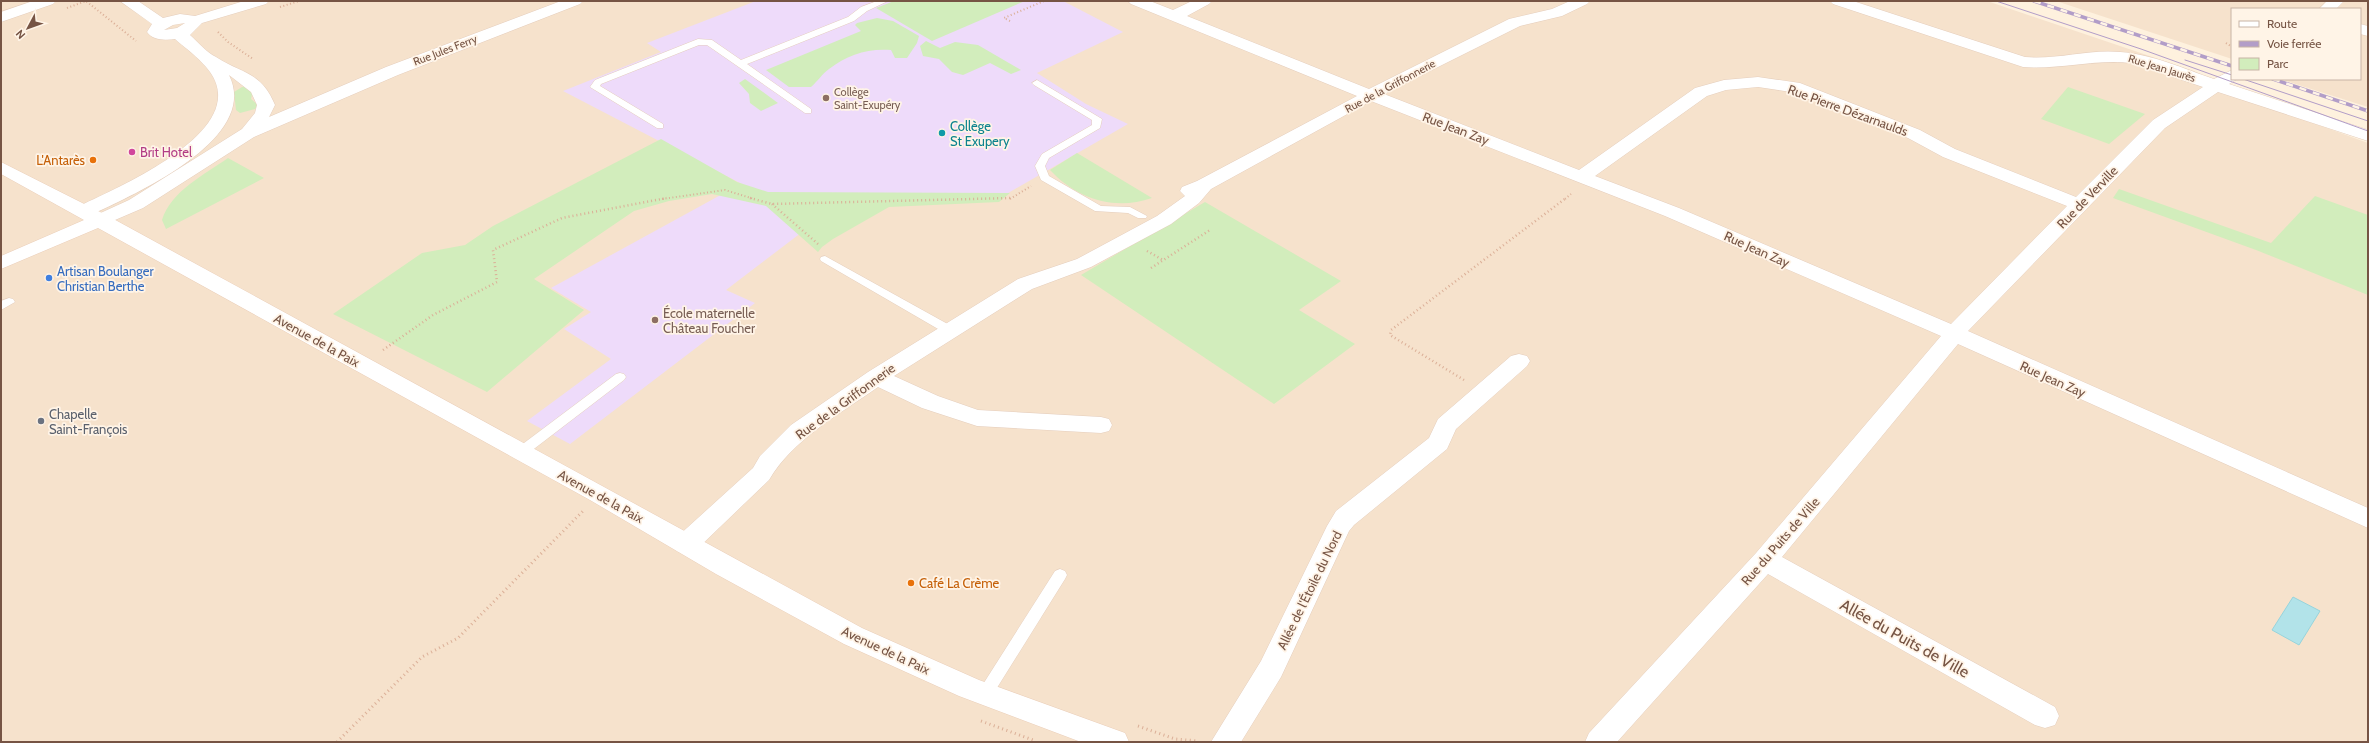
<svg xmlns="http://www.w3.org/2000/svg" width="2369" height="743" font-family="Cabin,sans-serif">
  <style>
    .residential { fill: #f6e2cc }
    .education { fill: #eedbfa }
    .green { fill: #d2edbc }
    .water { fill: #b2e3e9; stroke: #97d4dc }
    .lines { fill: none; stroke-linecap: round; stroke-linejoin: round }
    .lane-casing { stroke: #e5cebd; stroke-width: 1 }
    .street-casing { stroke: #e5cebd; stroke-width: 1 }
    .secondary-casing { stroke: #eaceb9; stroke-width: 1 }
    .path-far2 { stroke: #dbaf97; stroke-width: 2; stroke-dasharray: 1 2.5; stroke-linecap: butt }
    .path-far1 { stroke: #dbaf97; stroke-width: 2.5; stroke-dasharray: 1 3; stroke-linecap: butt }
    .path { stroke: #dbaf97; stroke-width: 3; stroke-dasharray: 1 3.5; stroke-linecap: butt }
    .lane { fill: #fff; fill-rule: evenodd }
    .street { fill: #fff; fill-rule: evenodd }
    .secondary { fill: #fff; fill-rule: evenodd }
    .tram { stroke: #b29dc8; stroke-width: 1 }
    .rail-casing { stroke: #b29dc8; stroke-width: 3.5 }
    .rail { stroke: #fff4e7; stroke-width: 2.5; stroke-dasharray: 7; stroke-linecap: butt }
    .education-dot { fill: #8d6e63; stroke: #fff4e7; stroke-width: 1.5 }
    .culture-dot { fill: #0f9aa8; stroke: #fff4e7; stroke-width: 1.5 }
    .hotel-dot { fill: #d1479c; stroke: #fff4e7; stroke-width: 1.5 }
    .food-dot { fill: #e8710a; stroke: #fff4e7; stroke-width: 1.5 }
    .shop-dot { fill: #3f7fe0; stroke: #fff4e7; stroke-width: 1.5 }
    .worship-dot { fill: #6b7280; stroke: #fff4e7; stroke-width: 1.5 }
    .labels { text-anchor: middle; stroke-width: 3.5; stroke-linejoin: round; paint-order: stroke }
    .far-street-label { font-size: 11px; fill: #765444; stroke: #fff4e7 }
    .far-education-label { font-size: 11px; fill: #785e54; stroke: #fff4e7; text-anchor: start }
    .street-label { font-size: 13px; fill: #765444; stroke: #fff4e7 }
    .culture-label { font-size: 13px; fill: #0d838f; stroke: #fff4e7; text-anchor: start }
    .hotel-label { font-size: 13px; fill: #b23c85; stroke: #fff4e7; text-anchor: start }
    .food-label { font-size: 13px; fill: #c56008; stroke: #fff4e7; text-anchor: end }
    .shop-label { font-size: 13px; fill: #366cbe; stroke: #fff4e7; text-anchor: start }
    .education-label { font-size: 13px; fill: #785e54; stroke: #fff4e7; text-anchor: start }
    .worship-label { font-size: 13px; fill: #5b616d; stroke: #fff4e7; text-anchor: start }
    .near-street-label { font-size: 16px; fill: #765444; stroke: #fff4e7 }
  </style>
  <rect width="100%" height="100%" fill="#fef1de"/>
  <g class="residential">
    <path d="M1,1H1987L2194,71L2252,101L2368,143V742H1Z"/>
    <path d="M2056,1H2368V107L2280,79H2360V9H2232V59Z"/>
  </g>
  <g class="education">
    <path d="M756,1H1063L1123,32L1037,73L1086,104L1128,124L1003,196L761,194L563,91L661,52L647,43Z"/>
    <path d="M737,186L810,226L726,290L755,303L570,444L527,421L611,359L564,329L591,312L551,288Z"/>
  </g>
  <g class="green">
    <path d="M894,1H1025L932,41L876,8Z"/>
    <path d="M877,18L893,21L919,36L917,43L907,58H895L891,50C868,48 847,55 829,69C822,74 818,81 811,87H789L766,70L861,31L855,25L857,23Z"/>
    <path d="M926,41L940,48L955,42L978,45L1021,70L1011,74L990,63L963,75L952,72L939,59L923,56L920,46Z"/>
    <path d="M745,79L778,103L761,111L750,103L749,94L739,83Z"/>
    <path d="M247,86L253,90L251,99L258,105L255,109L240,113L236,110L234,92L242,87Z"/>
    <path d="M2068,87L2145,114L2109,144L2041,119Z"/>
    <path d="M661,139L737,182L768,192L1010,193L999,202L889,207L833,239L822,247L818,252L766,206L712,194L669,201L634,211L534,279L584,310L487,392L333,314L422,253L465,245L493,226Z"/>
    <path d="M1077,153L1152,198C1114,211 1077,199 1050,170Z"/>
    <path d="M228,158L264,178L166,229L162,220C171,191 204,175 228,158Z"/>
    <path d="M2119,189L2271,243L2315,196L2368,215V295L2256,250L2113,198Z"/>
    <path d="M1205,202L1341,281L1299,310L1355,344L1274,404L1081,275Z"/>
  </g>
  <path class="water" d="M2293,597L2320,611L2299,645L2272,630Z"/>
  <g class="lines">
    <defs>
      <g id="lane">
        <path d="M877,1H888L867,11L854,21L747,64L811,109V113H805L707,45H699L601,84L600,86L663,124V128H657L590,87L595,80L698,39L712,40L741,60L848,17L861,7Z"/>
        <path d="M1037,80L1102,119L1100,128L1049,158L1045,166L1049,176L1101,206L1130,207L1147,216L1146,218H1138L1128,213L1095,211L1041,180L1035,166L1042,154L1092,125V120L1034,85L1032,83Z"/>
        <path d="M825,256L953,327L955,330L953,333H945L821,261L820,259L821,257Z"/>
        <path d="M9,298L13,299L15,302L1,310V301Z"/>
        <path d="M620,373L624,374L626,377L624,380L526,455H516L515,452L516,449L616,374Z"/>
        <path d="M1060,569L1065,571L1067,575L1065,579L990,699L985,701L980,699L977,694L980,689L1055,571Z"/>
      </g>
      <g id="street">
        <path d="M33,1H56L53,4L1,22V12Z"/>
        <path d="M120,1H138L163,18L180,14L195,16L244,1H269L266,4L202,23L190,35C198,42 206,52 216,57C242,74 261,71 275,105L269,117L386,67L561,1H583L580,4L398,75L254,137L143,208L101,226L94,224L91,220L94,216L129,200L242,129L255,113L257,105L251,92L229,75C261,139 135,194 91,215L84,217L77,215L74,211L77,207C115,189 222,143 218,93C217,70 191,53 175,39C166,40 153,41 147,32L152,24ZM185,23L177,28L164,30L173,25Z"/>
        <path d="M1128,1H1150L1173,10L1192,1H1212L1209,4L1187,16L1369,89L1509,19L1552,9L1570,1H1590L1587,4L1562,16L1520,26L1384,94L1579,170L1695,88L1724,80L1758,77L1800,83L1920,130L1955,149L2076,197L2153,120L2203,87L2131,63C2095,59 2059,70 2023,67L1833,4L1830,1H1853L2025,57C2057,60 2088,49 2120,52C2152,54 2184,69 2214,79L2232,70V79H2237L2229,84L2368,130V141L2218,92L2165,128L1968,331L2368,508V528L1958,344L1782,557L2055,707L2059,716L2055,725L2045,728L2035,725L1768,574L1617,742H1585L1589,733L1756,553L1941,336L1665,216L1371,101L1211,189L1199,203L1171,224L1091,267L1032,289L894,376L938,396L978,410L1101,417L1109,419L1112,425L1109,431L1101,433L977,426L922,408L878,387C840,414 793,439 769,480L695,551L686,554L677,551L673,544L677,537L753,468L760,456L791,425L868,372L1018,279L1077,259L1157,216L1185,196L1180,191L1182,187L1197,181L1357,96L1131,4ZM1758,87L1791,92L1908,138L1943,157L2067,206L1951,324L1679,208L1595,176L1707,96L1726,90Z"/>
        <path d="M2327,1H2344L2336,9H2319Z"/>
        <path d="M2360,24L2368,26V36L2360,34Z"/>
        <path d="M1519,354L1527,356L1530,361L1527,366L1456,429L1447,449L1354,525L1349,531L1281,677L1241,742H1211L1261,661L1327,526L1336,511L1429,438L1438,419L1511,356Z"/>
      </g>
      <path id="secondary" d="M1,162L108,216L862,628L979,680L1125,733L1129,742H1081L959,696L844,644L716,574L590,500L98,228L1,269V256L84,220L1,174Z"/>
    </defs>
    <use href="#lane" class="lane-casing"/>
    <use href="#street" class="street-casing"/>
    <use href="#secondary" class="secondary-casing"/>
    <g class="path-far2">
      <path d="M280,7L299,1"/>
      <path d="M67,8L86,1L136,41"/>
      <path d="M1010,21L1004,18L1044,1"/>
      <path d="M218,32L228,42L253,59"/>
      <path d="M2226,43L2232,47"/>
      <path d="M662,199L725,190L754,199"/>
      <path d="M1010,199L1031,186"/>
      <path d="M1565,199L1571,194"/>
    </g>
    <g class="path-far1">
      <path d="M750,198L772,204L1011,198"/>
      <path d="M772,204L818,244"/>
      <path d="M1147,251L1163,260"/>
      <path d="M1151,268L1210,230"/>
      <path d="M383,350L433,315L497,282L493,250L562,218L667,198"/>
      <path d="M1464,380L1390,335L1391,330L1566,198"/>
    </g>
    <g class="path">
      <path d="M981,721L1033,740"/>
      <path d="M1138,726L1175,739L1198,741"/>
      <path d="M337,742L422,657L458,638L583,511"/>
    </g>
    <use href="#lane" class="lane"/>
    <use href="#street" class="street"/>
    <use href="#secondary" class="secondary"/>
    <g class="tram">
      <path d="M1996,1L2141,49L2368,131"/>
      <path d="M2185,60L2232,75"/>
      <path d="M2243,79L2368,121"/>
    </g>
    <defs>
      <g id="rail">
        <path d="M2034,1L2232,66"/>
        <path d="M2273,79L2368,111"/>
      </g>
    </defs>
    <use href="#rail" class="rail-casing"/>
    <use href="#rail" class="rail"/>
  </g>
  <g class="education-dot">
    <circle cx="826" cy="98" r="4"/>
    <circle cx="655" cy="320" r="4"/>
  </g>
  <circle class="culture-dot" cx="942" cy="133" r="4"/>
  <circle class="hotel-dot" cx="132" cy="152" r="4"/>
  <g class="food-dot">
    <circle cx="93" cy="160" r="4"/>
    <circle cx="911" cy="583" r="4"/>
  </g>
  <circle class="shop-dot" cx="49" cy="278" r="4"/>
  <circle class="worship-dot" cx="41" cy="421" r="4"/>
  <g class="labels">
    <g class="far-street-label">
      <text transform="translate(445 50) rotate(-21)" y="4">Rue Jules Ferry</text>
      <text transform="translate(2162 68) rotate(17)" y="4">Rue Jean Jaurès</text>
      <text transform="translate(1390 86) rotate(-28)" y="4">Rue de la Griffonnerie</text>
    </g>
    <g class="far-education-label">
      <text x="834" y="96">Collège<tspan x="834" dy="13">Saint-Exupéry</tspan></text>
    </g>
    <g class="street-label">
      <text transform="translate(1848 110) rotate(20)" y="5">Rue Pierre Dézarnaulds</text>
      <text transform="translate(1456 128) rotate(21)" y="5">Rue Jean Zay</text>
      <text transform="translate(2087 197) rotate(-46)" y="5">Rue de Verville</text>
      <text transform="translate(1757 249) rotate(24)" y="5">Rue Jean Zay</text>
      <text transform="translate(317 340) rotate(29)" y="5">Avenue de la Paix</text>
      <text transform="translate(2053 379) rotate(24)" y="5">Rue Jean Zay</text>
      <text transform="translate(845 401) rotate(-36)" y="5">Rue de la Griffonnerie</text>
      <text transform="translate(601 496) rotate(29)" y="5">Avenue de la Paix</text>
      <text transform="translate(1780 541) rotate(-49)" y="5">Rue du Puits de Ville</text>
      <text transform="translate(1309 590) rotate(-64)" y="5">Allée de l'Étoile du Nord</text>
      <text transform="translate(886 650) rotate(25)" y="5">Avenue de la Paix</text>
    </g>
    <g class="culture-label">
      <text x="950" y="131">Collège<tspan x="950" dy="15">St Exupery</tspan></text>
    </g>
    <g class="hotel-label">
      <text x="140" y="157">Brit Hotel</text>
    </g>
    <g class="food-label">
      <text x="85" y="165">L'Antarès</text>
      <text x="919" y="588" text-anchor="start">Café La Crème</text>
    </g>
    <g class="shop-label">
      <text x="57" y="276">Artisan Boulanger<tspan x="57" dy="15">Christian Berthe</tspan></text>
    </g>
    <g class="education-label">
      <text x="663" y="318">École maternelle<tspan x="663" dy="15">Château Foucher</tspan></text>
    </g>
    <g class="worship-label">
      <text x="49" y="419">Chapelle<tspan x="49" dy="15">Saint-François</tspan></text>
    </g>
    <g class="near-street-label">
      <text transform="translate(1905 638) rotate(29)" y="6">Allée du Puits de Ville</text>
    </g>
  </g>
  <rect width="2369" height="743" fill="none" stroke="#765444" stroke-width="4"/>
  <rect x="2231" y="8" width="130" height="72" fill="#fff4e7" stroke="#c8b4a6"/>
  <rect x="2239" y="21" width="20" height="6" fill="#ffffff" stroke="#c8b4a6"/>
  <text x="2267" y="28" font-size="12" fill="#765444">Route</text>
  <rect x="2239" y="41" width="20" height="6" fill="#b29dc8" stroke="#c8b4a6"/>
  <text x="2267" y="48" font-size="12" fill="#765444">Voie ferrée</text>
  <rect x="2239" y="58" width="20" height="12" fill="#d2edbc" stroke="#c8b4a6"/>
  <text x="2267" y="68" font-size="12" fill="#765444">Parc</text>
  <g transform="translate(28 28) rotate(229)" stroke="#fff4e7" stroke-width="3" paint-order="stroke">
  <path d="M0-3L7 15L0 10L-7 15Z" fill="#765444"/>
  <text y="-6" font-size="11" font-weight="bold" text-anchor="middle" fill="#765444">N</text>
  </g>
</svg>
